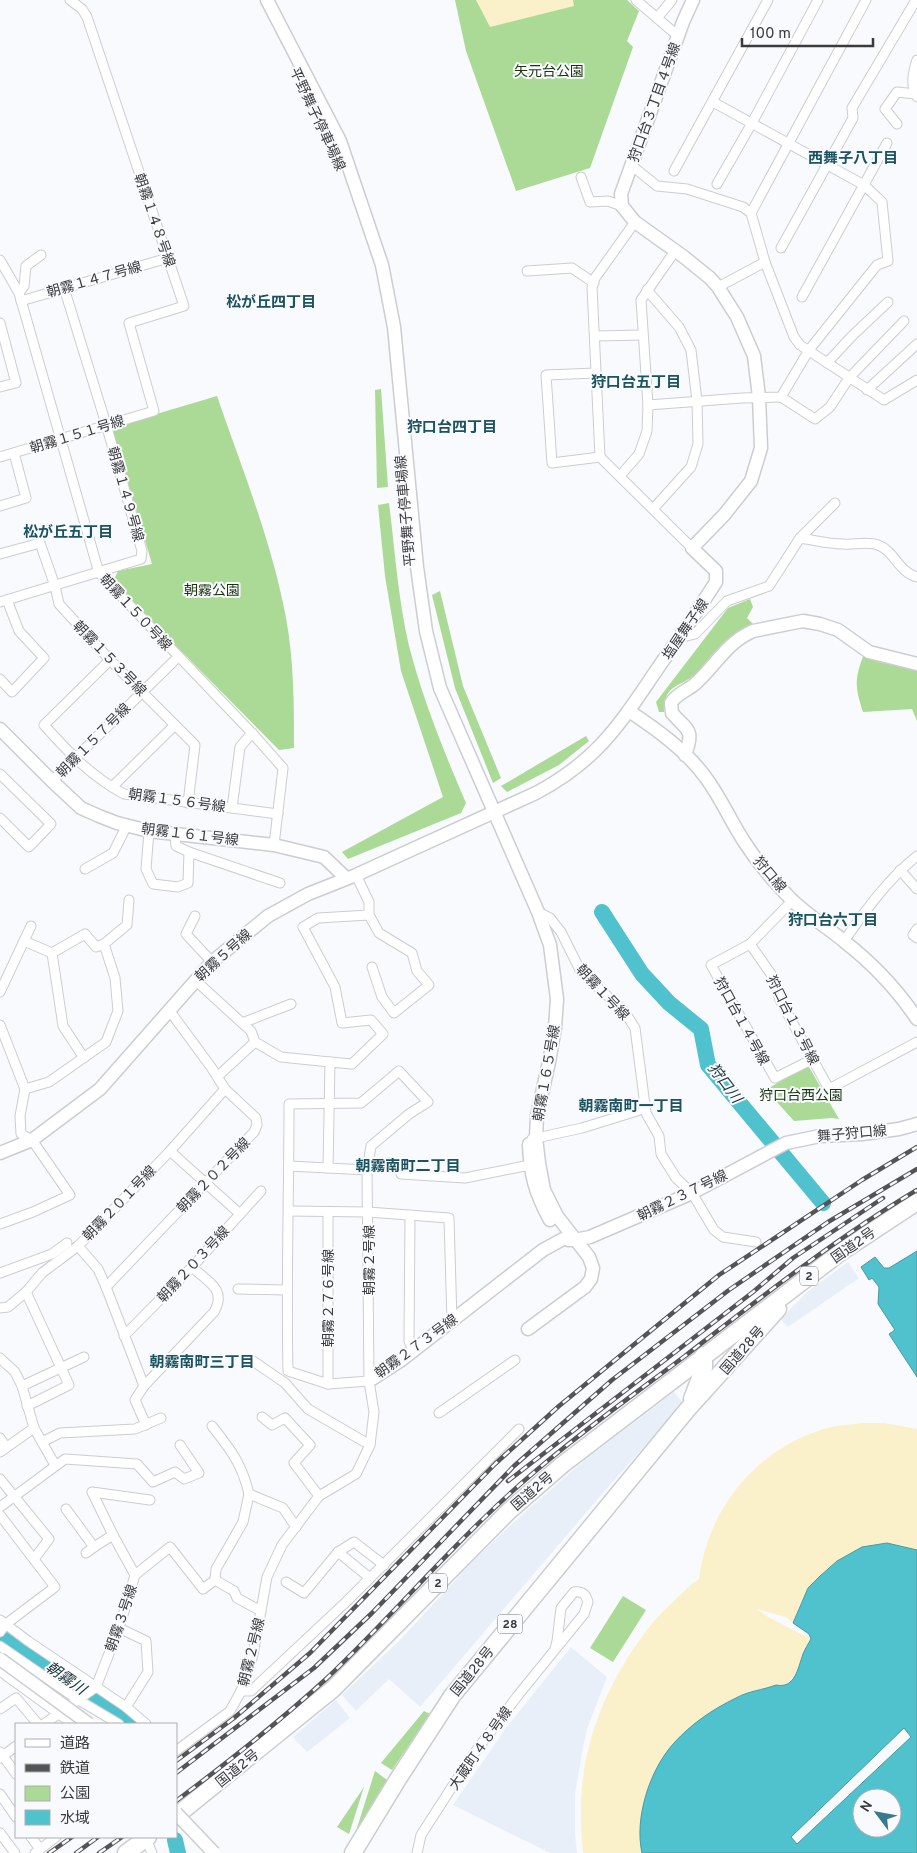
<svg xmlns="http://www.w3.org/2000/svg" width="917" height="1853" font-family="Overpass,'Noto Sans JP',sans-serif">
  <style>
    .built { fill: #e9eff9 }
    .green { fill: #aada95 }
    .sand { fill: #faf0ca }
    .water { fill: #4fc2ce; stroke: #499aa2; fill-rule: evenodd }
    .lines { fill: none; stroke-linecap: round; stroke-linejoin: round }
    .river { stroke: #4fc2ce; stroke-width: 16 }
    .street-casing { stroke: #cbcdd0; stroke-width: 11 }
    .secondary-casing { stroke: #cbcdd0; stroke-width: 15 }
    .highway-casing { stroke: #cbcdd0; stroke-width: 19 }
    .street { stroke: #fff; stroke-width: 9 }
    .secondary { stroke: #fff; stroke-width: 12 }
    .highway { stroke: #fff; stroke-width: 16 }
    .rail-casing { stroke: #545456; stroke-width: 4.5 }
    .rail { stroke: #f8fafd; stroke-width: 2.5; stroke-dasharray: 8; stroke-linecap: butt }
    .secondary-bridge-casing { stroke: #cbcdd0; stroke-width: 15; stroke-linecap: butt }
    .secondary-bridge { stroke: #fff; stroke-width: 12 }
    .labels { text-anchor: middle; stroke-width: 4; stroke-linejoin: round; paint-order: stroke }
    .shield { fill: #f8fafd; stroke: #747477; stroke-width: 1 }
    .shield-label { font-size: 12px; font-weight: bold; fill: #3b3b3d }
    .park-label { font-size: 14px; fill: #1c3310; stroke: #f8fafd }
    .street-label { font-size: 14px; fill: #3b3b3d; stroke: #f8fafd }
    .neighbourhood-label { font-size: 15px; font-weight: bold; fill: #1c5360; stroke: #f8fafd }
    .water-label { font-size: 15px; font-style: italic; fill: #1b3437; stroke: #f8fafd }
  </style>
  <rect width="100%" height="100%" fill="#f8fafd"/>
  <g class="built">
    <path d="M848,1262L859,1278L788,1327L781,1319L806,1293Z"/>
    <path d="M674,1392L683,1403L608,1487L420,1707L389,1679L356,1711L342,1695L399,1641L475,1559L526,1511L586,1459Z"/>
    <path d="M571,1647L607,1677L587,1729L582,1752L575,1794V1834L577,1853H550L453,1805L506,1728Z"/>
    <path d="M336,1700L350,1718L307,1752L293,1737Z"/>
  </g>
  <g class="green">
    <path d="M455,0H627L639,11L627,41L633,47L590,168L516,191L466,51Z"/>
    <path d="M381,389L388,487L377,488L375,390Z"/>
    <path d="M217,396C242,469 272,542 286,618C294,661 294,705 294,748L279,750L113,582L118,571L152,564L113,432L116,426Z"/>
    <path d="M389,503C395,551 398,599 409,646C423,700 444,752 466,803L461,813L348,859L342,852L443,797L401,671L385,576L378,505Z"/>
    <path d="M440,591L463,686L501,778L493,783L455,688L432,595Z"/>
    <path d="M750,599L753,607L747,618L755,626C736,632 724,641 711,656C707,662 702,670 696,674C680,687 663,685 664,712H659L656,702L728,608Z"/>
    <path d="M864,654L917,667V721L912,709L863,712C855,686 854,680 864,654Z"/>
    <path d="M586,736L589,741L559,765L507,792L501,786Z"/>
    <path d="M805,1066L809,1067L839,1119L832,1118L794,1121L766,1090Z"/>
    <path d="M623,1596L646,1610L613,1662L590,1648Z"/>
    <path d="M424,1711L430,1714L392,1770L381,1763Z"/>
    <path d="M375,1771L387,1780L356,1831Z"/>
    <path d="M364,1787L349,1834L337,1827Z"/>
  </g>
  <g class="sand">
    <path d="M476,0H573L574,6L490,27Z"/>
    <path d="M862,1423H884L917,1429V1550L887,1543L801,1602L793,1623L786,1617L757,1609L768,1617L811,1639C801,1657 800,1678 782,1686L776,1685L770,1687L673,1744L657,1770L644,1799L640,1843L642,1853H583C581,1831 580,1810 582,1788C587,1727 616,1667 655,1620C667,1607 680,1595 693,1583L699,1579C708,1509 755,1450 824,1429C836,1425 849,1425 862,1423Z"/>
  </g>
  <g class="water">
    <path d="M917,1251V1377L889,1334L895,1330L878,1304L879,1287L872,1278L869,1280L861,1267L875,1257L884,1268H889Z"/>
    <path d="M887,1543L917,1550V1853H642C634,1818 650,1769 674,1743C691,1724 713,1709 736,1698C748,1691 763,1690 776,1685C795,1689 798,1668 803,1654C805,1649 808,1644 811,1639L809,1634L793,1623L808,1588L819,1577L837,1561L862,1547ZM904,1728L911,1737L797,1844L791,1837ZM862,1798H892V1828H862Z"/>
  </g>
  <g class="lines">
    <g class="river">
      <path d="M602,912L642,974L669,1003L701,1029L708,1065L823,1203"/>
      <path d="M0,1632C43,1664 89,1693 133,1724"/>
      <path d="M175,1840L178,1853"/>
    </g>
    <defs>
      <g id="street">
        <path d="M636,0L678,36"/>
        <path d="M657,18L672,0"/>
        <path d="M917,60C913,72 910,85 917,97"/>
        <path d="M897,124L885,109L897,92L915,94"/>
        <path d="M631,165L657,186L687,189L743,207L751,213L765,262L794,337L800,345L884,400L917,380"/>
        <path d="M674,171L768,0"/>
        <path d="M581,177L590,202L608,201L622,206"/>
        <path d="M717,184L752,123L818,0"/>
        <path d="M751,213L866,0"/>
        <path d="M635,222L595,278L592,287L600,457L692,548"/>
        <path d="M781,248L853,118L852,108L916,0"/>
        <path d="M0,260L19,293L99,573L252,733L283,768L274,845"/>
        <path d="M527,271L572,268L594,283"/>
        <path d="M718,287L765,262"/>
        <path d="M647,290L679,327L691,350L697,401L698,444L691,467L653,509"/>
        <path d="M19,293L24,286L26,266L41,255"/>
        <path d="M802,297L887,143"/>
        <path d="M21,301L168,258"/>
        <path d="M0,323L16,383L0,387"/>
        <path d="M595,336L643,335"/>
        <path d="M827,363L852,336L888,302"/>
        <path d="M596,373L546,375L552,463L600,457"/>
        <path d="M867,390L917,344"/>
        <path d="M781,397L815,419L830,407L849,378L904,321"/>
        <path d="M648,405L742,398L781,397L809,350L877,265L888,261L882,202L864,185L713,102"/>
        <path d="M0,457L154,411L129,323L184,306L87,17L82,9L70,0"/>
        <path d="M620,476L639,454L647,431L648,405L641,300L675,251"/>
        <path d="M0,506L26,498L14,453"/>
        <path d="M800,538C814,540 828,544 843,544C854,545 867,541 878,545C895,551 897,571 917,577"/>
        <path d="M0,554L40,543L55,586L59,604L110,660L195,745L188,803"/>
        <path d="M0,602L141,559L142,551L106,424L64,288"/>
        <path d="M679,638L695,634L727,601L769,586L800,538L835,503"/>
        <path d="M110,660L44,725C68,752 92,777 124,794L278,814"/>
        <path d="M0,679L12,692L44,658L19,631L7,600"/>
        <path d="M0,774L51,824L29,847L0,818"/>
        <path d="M52,781L178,657"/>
        <path d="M112,787L175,725"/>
        <path d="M232,808L240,747L252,733"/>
        <path d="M149,831L146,869L153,884L178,887L188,883L189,852"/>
        <path d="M175,833L176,846L189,852L280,883"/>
        <path d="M85,869L113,853L127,825"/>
        <path d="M900,870L917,889"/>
        <path d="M792,901L750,944L711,965L775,1078L813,1059"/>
        <path d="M538,912L550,918L561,932L581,972L624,1011L635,1028L646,1113L659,1136L661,1154L676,1178L692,1193L714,1230L723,1237L756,1242"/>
        <path d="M369,915L379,933L412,953L417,971L429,985L394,1013L382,997L372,967"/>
        <path d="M195,916L186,934L212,962"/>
        <path d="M917,929L913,935L917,938"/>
        <path d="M24,941L52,953L85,934L96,947L104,944"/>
        <path d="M844,941C866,910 887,880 917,856"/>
        <path d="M750,944L773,977L780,1000L829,1089L917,1042"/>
        <path d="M52,953L63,1026L84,1058"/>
        <path d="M195,980L242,1023L291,1004"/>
        <path d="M0,992L31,926"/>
        <path d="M242,1023L251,1031L255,1042"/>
        <path d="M0,1025L25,1089L20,1116L21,1134L32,1140L70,1195L33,1212L0,1224"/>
        <path d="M218,1076L255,1042L281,1057L330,1062"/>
        <path d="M25,1089L49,1082L106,1042L118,1011L115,978L104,944L127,925L129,900"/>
        <path d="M532,1139L582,1128L637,1111L645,1107"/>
        <path d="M170,1151L240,1214"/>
        <path d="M289,1166L328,1168"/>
        <path d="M367,1170L371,1146L409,1114L428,1102L399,1071L361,1103L289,1104C289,1193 286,1282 288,1371L328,1384L369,1381"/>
        <path d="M401,1174L465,1178L535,1164"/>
        <path d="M289,1211L368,1212L449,1218L452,1321"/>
        <path d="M328,1212V1384"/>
        <path d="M410,1215L409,1341L413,1351"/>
        <path d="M0,1273L52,1254L67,1243"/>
        <path d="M106,1287L254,1132L257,1125L256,1118L225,1089L211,1067L169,1010"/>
        <path d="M238,1289L286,1290"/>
        <path d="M0,1308L8,1307L26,1292"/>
        <path d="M124,1336L192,1267L261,1191"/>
        <path d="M0,1358L15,1372L22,1386L34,1428L0,1452"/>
        <path d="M253,1361L285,1383L308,1409L370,1445"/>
        <path d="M22,1386L84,1357"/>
        <path d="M144,1386L106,1287L98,1269L78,1246L170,1151L225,1089"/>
        <path d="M27,1406L69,1385L26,1292L42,1273L78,1246"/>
        <path d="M439,1413L515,1360"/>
        <path d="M262,1417L272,1425L285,1418L310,1445L294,1463L319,1496"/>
        <path d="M146,1425L135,1400L144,1386L214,1312C227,1289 208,1282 192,1267"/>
        <path d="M212,1426C231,1450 242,1464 249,1494"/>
        <path d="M34,1428L55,1465"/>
        <path d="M0,1438L6,1447"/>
        <path d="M42,1442L60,1433L135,1429L161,1418"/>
        <path d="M0,1479L49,1539L34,1559"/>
        <path d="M0,1507L65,1459L137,1464L153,1482L175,1472L184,1479L199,1473L180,1445"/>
        <path d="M66,1509L94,1547L113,1535L135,1575"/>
        <path d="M0,1515L55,1587L6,1624L0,1632"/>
        <path d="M113,1535L92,1492L150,1500"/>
        <path d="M338,1552L354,1542L384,1565"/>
        <path d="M86,1553L94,1547"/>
        <path d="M215,1580L216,1569L243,1522L249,1494L283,1508L296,1527"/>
        <path d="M286,1582L304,1593L338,1552L370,1578"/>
        <path d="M0,1620L28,1641L126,1707L146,1724"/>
        <path d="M119,1628L146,1641L148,1672L126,1707"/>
        <path d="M0,1646L77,1699L119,1724"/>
        <path d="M0,1671L73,1724"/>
        <path d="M241,1691H251L346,1602L519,1429"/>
        <path d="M0,1709L16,1698L38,1724"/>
        <path d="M44,1724L96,1687L119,1628L135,1575L170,1547L203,1589L215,1580L234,1591L237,1598L261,1611"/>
        <path d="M176,1751L230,1711L241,1691L253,1655L267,1577L282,1545L319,1496L356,1474L370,1445L374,1412L369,1381L367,1170L328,1168L330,1062L352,1064L383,1034L371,1020L342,1023L335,987L303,927L318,918L369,915V902L356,875"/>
        <path d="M0,1752L16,1774"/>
        <path d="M0,1758L16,1746"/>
        <path d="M0,1794L16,1817"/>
        <path d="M0,1833L15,1853"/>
        <path d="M31,1837L40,1849"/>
        <path d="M146,1839L152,1853"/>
        <path d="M35,1853L56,1837"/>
        <path d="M417,1853L421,1835L470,1759L519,1694L584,1614L588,1602C586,1594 582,1591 574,1592L561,1608L557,1641L555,1649"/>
      </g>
      <g id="secondary">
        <path d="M267,0L340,141L382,265L394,327L417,567L426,631L440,688L538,912L550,945L557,999L555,1028L549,1062L537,1116L536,1138L539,1163L544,1190L557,1216L589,1257L593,1268L591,1279L585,1287L528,1329"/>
        <path d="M629,711C656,729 687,751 706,778C721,798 731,822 745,843C758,863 774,882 791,899C807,915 827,927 845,942C873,964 897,989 917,1019"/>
        <path d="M0,729L52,781L81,808L99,816L117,823L149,831L274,845L324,857L346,878"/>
        <path d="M685,755C695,728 687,731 672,713L671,703C676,694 688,690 695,684C715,666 727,642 753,631L803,621L820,624L838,630L869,652L917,664"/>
        <path d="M529,1144C530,1174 535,1193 550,1220"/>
        <path d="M0,1153L32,1140L100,1089L212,962L268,916L308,894L356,875L536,793C600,759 621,722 660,665C679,638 698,610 716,582V571L692,548L724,515L751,481L761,448L759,397L754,356L737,317L718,287L710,278L684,257L635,222L622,206L621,194L683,22L693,0"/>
        <path d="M568,1240H574L590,1237L692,1193L786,1143L820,1136L862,1134L899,1129L917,1124"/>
        <path d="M369,1381L400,1361L543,1250L563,1239"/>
      </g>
      <g id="highway">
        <path d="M692,1399L704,1368V1355"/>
        <path d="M176,1816L333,1689L509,1511L562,1465L841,1252L917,1202"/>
        <path d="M126,1853L148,1837"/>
        <path d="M353,1853L398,1779L452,1696L687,1410L778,1309"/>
      </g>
    </defs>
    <use href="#street" class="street-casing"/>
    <use href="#secondary" class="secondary-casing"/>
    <use href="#highway" class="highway-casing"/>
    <use href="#street" class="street"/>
    <use href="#secondary" class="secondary"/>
    <use href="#highway" class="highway"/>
    <defs>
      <g id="rail">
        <path d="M508,1481L753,1292L793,1258L883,1198"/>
        <path d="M176,1761L234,1718L310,1653L495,1464L559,1406L615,1360L719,1275L862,1180L917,1147"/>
        <path d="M176,1773L314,1668L372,1613L514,1466L612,1380L729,1290L828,1222L917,1169"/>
        <path d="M176,1801C228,1762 278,1723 326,1679C381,1627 431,1569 485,1517C546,1457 617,1407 685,1356C760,1298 835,1239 917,1190"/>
        <path d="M49,1853L72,1837"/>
        <path d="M76,1853L98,1837"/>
        <path d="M99,1853L122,1837"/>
      </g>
    </defs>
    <use href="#rail" class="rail-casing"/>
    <use href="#rail" class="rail"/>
    <defs>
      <g id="secondary-bridge">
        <path d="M0,1659L89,1724"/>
        <path d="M176,1813L214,1853"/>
      </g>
    </defs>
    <use href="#secondary-bridge" class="secondary-bridge-casing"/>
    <use href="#secondary-bridge" class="secondary-bridge"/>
  </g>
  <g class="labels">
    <g class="shield">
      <rect x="800" y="1266.5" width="18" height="19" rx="4"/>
      <rect x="429" y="1573.5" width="18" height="19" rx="4"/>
      <rect x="497.5" y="1614.5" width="25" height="19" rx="4"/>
    </g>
    <g class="shield-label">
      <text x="809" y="1280">2</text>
      <text x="438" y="1587">2</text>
      <text x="510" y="1628">28</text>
    </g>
    <g class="park-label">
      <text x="549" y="76">矢元台公園</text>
      <text x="212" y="595">朝霧公園</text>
      <text x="801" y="1100">狩口台西公園</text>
    </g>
    <g class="street-label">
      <text transform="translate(654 102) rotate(-70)" y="5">狩口台３丁目４号線</text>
      <text transform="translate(318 119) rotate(65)" y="5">平野舞子停車場線</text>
      <text transform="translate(155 220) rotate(71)" y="5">朝霧１４８号線</text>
      <text transform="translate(94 279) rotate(-16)" y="5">朝霧１４７号線</text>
      <text transform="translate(77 434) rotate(-17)" y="5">朝霧１５１号線</text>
      <text transform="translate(126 494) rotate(74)" y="5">朝霧１４９号線</text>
      <text transform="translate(405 511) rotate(-95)" y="5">平野舞子停車場線</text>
      <text transform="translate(136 612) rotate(47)" y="5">朝霧１５０号線</text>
      <text transform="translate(685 629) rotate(-56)" y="5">塩屋舞子線</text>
      <text transform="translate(110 658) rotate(46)" y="5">朝霧１５３号線</text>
      <text transform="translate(93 740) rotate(-45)" y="5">朝霧１５７号線</text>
      <text transform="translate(177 800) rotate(8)" y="5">朝霧１５６号線</text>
      <text transform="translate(190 834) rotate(7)" y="5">朝霧１６１号線</text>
      <text transform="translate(770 874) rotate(50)" y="5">狩口線</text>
      <text transform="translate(223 955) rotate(-42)" y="5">朝霧５号線</text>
      <text transform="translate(603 992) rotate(47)" y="5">朝霧１号線</text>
      <text transform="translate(793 1020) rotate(63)" y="5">狩口台１３号線</text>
      <text transform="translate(742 1021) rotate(61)" y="5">狩口台１４号線</text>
      <text transform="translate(546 1073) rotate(-80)" y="5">朝霧１６５号線</text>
      <text transform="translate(852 1133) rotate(-5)" y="5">舞子狩口線</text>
      <text transform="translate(213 1175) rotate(-46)" y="5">朝霧２０２号線</text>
      <text transform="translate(682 1195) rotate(-26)" y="5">朝霧２３７号線</text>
      <text transform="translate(119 1203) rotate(-46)" y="5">朝霧２０１号線</text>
      <text transform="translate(853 1245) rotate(-35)" y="5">国道2号</text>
      <text transform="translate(369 1260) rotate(-90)" y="5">朝霧２号線</text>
      <text transform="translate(193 1264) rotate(-47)" y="5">朝霧２０３号線</text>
      <text transform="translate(328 1298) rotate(-90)" y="5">朝霧２７６号線</text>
      <text transform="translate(416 1346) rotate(-36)" y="5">朝霧２７３号線</text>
      <text transform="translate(742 1350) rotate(-49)" y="5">国道28号</text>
      <text transform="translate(532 1491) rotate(-41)" y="5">国道2号</text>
      <text transform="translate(121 1618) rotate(-71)" y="5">朝霧３号線</text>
      <text transform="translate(251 1652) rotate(-76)" y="5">朝霧２号線</text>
      <text transform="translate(472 1671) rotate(-51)" y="5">国道28号</text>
      <text transform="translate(480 1748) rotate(-55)" y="5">大蔵町４８号線</text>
      <text transform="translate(237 1768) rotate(-39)" y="5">国道2号</text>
    </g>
    <g class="neighbourhood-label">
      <text x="853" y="163">西舞子八丁目</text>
      <text x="271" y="307">松が丘四丁目</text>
      <text x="636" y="387">狩口台五丁目</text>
      <text x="452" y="432">狩口台四丁目</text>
      <text x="68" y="537">松が丘五丁目</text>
      <text x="833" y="925">狩口台六丁目</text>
      <text x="631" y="1111">朝霧南町一丁目</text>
      <text x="408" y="1171">朝霧南町二丁目</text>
      <text x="202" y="1367">朝霧南町三丁目</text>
    </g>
    <g class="water-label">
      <text transform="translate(725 1083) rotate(53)" y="5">狩口川</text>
      <text transform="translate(66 1678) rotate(35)" y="5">朝霧川</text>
    </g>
  </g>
  <rect x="15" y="1723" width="162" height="115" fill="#f8fafd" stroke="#acaeb0"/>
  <rect x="25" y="1739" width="25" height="8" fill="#ffffff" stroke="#acaeb0"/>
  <text x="60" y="1748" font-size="15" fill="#3b3b3d">道路</text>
  <rect x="25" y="1764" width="25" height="8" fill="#545456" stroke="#acaeb0"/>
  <text x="60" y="1773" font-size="15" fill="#3b3b3d">鉄道</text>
  <rect x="25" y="1786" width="25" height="15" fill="#aada95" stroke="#acaeb0"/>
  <text x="60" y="1798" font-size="15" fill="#3b3b3d">公園</text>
  <rect x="25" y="1810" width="25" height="15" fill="#4fc2ce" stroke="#acaeb0"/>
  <text x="60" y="1823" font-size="15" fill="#3b3b3d">水域</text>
  <g transform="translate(877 1813) rotate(302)"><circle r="24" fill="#f8fafd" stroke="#acaeb0"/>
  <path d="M0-4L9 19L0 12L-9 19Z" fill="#387a8b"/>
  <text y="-8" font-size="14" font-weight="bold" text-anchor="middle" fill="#3b3b3d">N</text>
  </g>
  <path d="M742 38v8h131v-8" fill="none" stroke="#3b3b3d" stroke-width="2.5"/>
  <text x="750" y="38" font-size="15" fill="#3b3b3d" stroke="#f8fafd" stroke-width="4" paint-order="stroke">100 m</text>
</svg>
